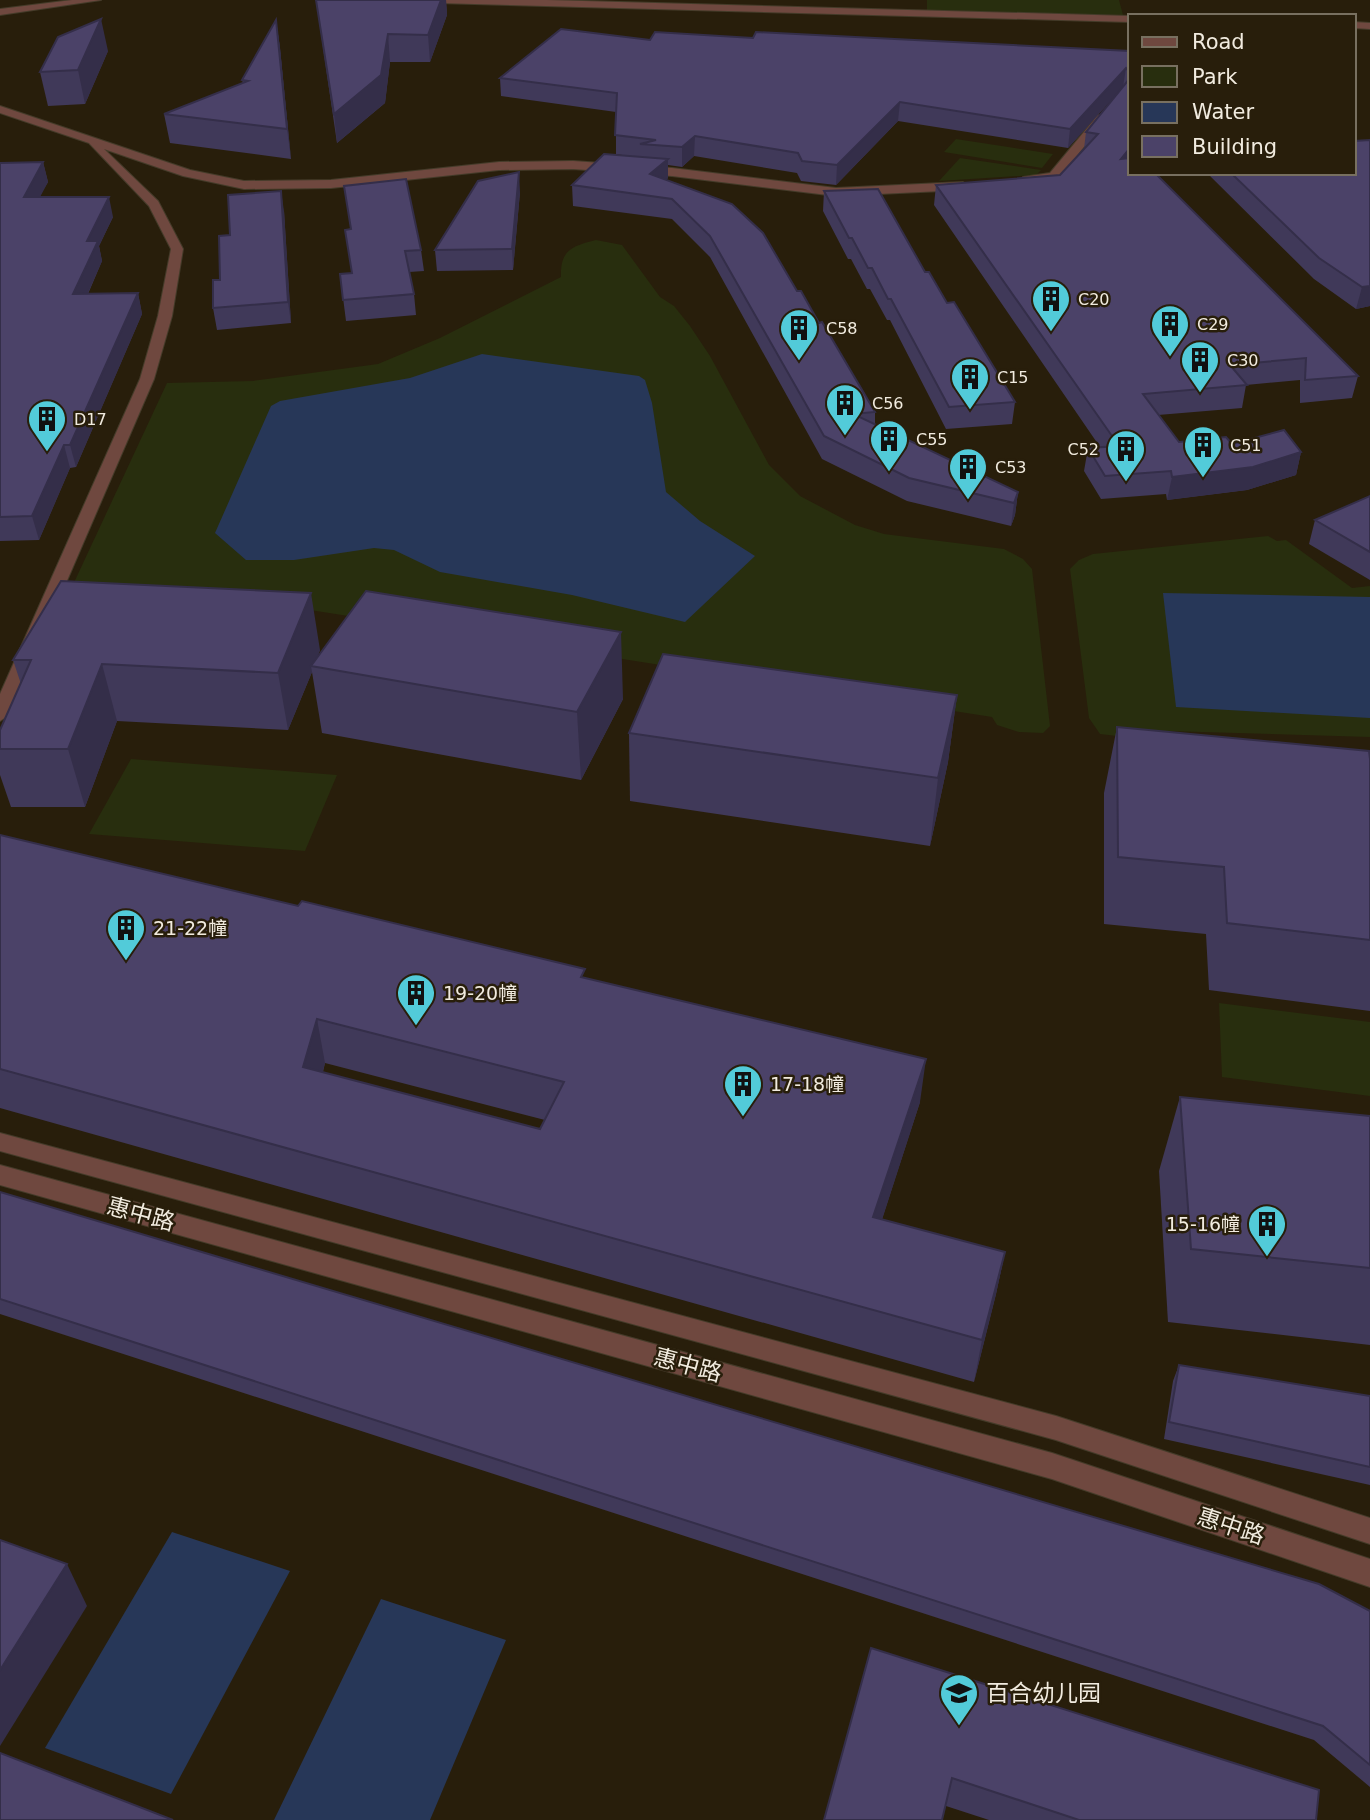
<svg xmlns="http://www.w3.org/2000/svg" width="1370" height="1820" font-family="'DejaVu Sans','Noto Sans SC',sans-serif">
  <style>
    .green { fill: #282e0e }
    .water { fill: #273758 }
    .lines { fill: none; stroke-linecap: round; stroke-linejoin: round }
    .minor-casing { stroke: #443b29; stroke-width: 2 }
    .tertiary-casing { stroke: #443b29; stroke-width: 2 }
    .minor { fill: #6f483f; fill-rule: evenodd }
    .tertiary { fill: #6f483f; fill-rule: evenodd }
    .wall { fill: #403959; fill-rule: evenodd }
    .shaded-wall { fill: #342e49 }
    .building { fill: #4b4268; stroke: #342e49; stroke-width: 2; fill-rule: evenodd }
    .labels { text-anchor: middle; stroke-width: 5; stroke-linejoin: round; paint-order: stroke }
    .far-poi-label { font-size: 16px; fill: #f1ebdf; stroke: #281e0b; text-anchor: start }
    .poi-label { font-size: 19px; fill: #f1ebdf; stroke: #281e0b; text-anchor: start }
    .near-street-label { font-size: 23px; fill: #f1ebdf; stroke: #281e0b }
    .near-poi-label { font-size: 23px; fill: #f1ebdf; stroke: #281e0b; text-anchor: start }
  </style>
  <rect width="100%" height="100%" fill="#281e0b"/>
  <g class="green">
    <path d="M927,0H1119L1123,15L927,10Z"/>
    <path d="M956,139L1053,154L1042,168L944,152Z"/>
    <path d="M960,158L1041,170L1036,175L939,181Z"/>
    <path d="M596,240L622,245L660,297L674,306L690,326L710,356L769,465L800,496L855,525L884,534L1004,549L1023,559L1032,569L1050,726L1043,733L1019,732L997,725L992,717L183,590L71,589L167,383L253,381L378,364L440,338L561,277C560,250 572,246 596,240Z"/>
    <path d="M1268,536L1277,541L1286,540L1352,588L1370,586V737L1167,731L1168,742L1100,734L1089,718L1070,569L1079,560L1093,554Z"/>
    <path d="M131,759L337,775L305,851L89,834Z"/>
    <path d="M1219,1003L1370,1022V1096L1222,1077Z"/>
  </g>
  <g class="water">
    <path d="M482,354L639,376L645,380L652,403L666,492L700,521L755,556L685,622L572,595L440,572L394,550L374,548L294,560H246L215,533L271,406L280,401L410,378Z"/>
    <path d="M1163,593L1370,597V718L1176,707Z"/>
    <path d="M172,1532L290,1571L171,1794L45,1748Z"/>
    <path d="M381,1599L506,1640L430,1820H274Z"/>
  </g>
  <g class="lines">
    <defs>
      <g id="minor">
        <path d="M72,0H101L0,15V9Z"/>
        <path d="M433,0H547L1130,16V22L438,3Z"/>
        <path d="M1354,22L1370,23V29L1354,28Z"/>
        <path d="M0,106L190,170L244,181L331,180L499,162L573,161L672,168L836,188L963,182L969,186L963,190L836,196L672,176L573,169L499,170L331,188L244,189L183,176L104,149L158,201L183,249L172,316L154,379L9,715L0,721V694L140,379L158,316L171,249L149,206L89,143L0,113Z"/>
        <path d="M1098,115L1108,117L1058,179L1023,183V177L1050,173Z"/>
      </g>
      <g id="tertiary">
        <path d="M0,1133L1056,1416L1370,1518V1544L1056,1440L0,1151Z"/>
        <path d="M0,1165L1052,1453L1370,1559V1587L1052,1479L0,1185Z"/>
      </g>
    </defs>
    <use href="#minor" class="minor-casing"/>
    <use href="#tertiary" class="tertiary-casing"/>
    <use href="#minor" class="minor"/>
    <use href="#tertiary" class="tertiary"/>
  </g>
  <g class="wall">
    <path d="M316,0H446L447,15L430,62H390L385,103L337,143Z"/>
    <path d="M276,20L280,48L291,159L170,143L164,114L243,83L242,80Z"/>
    <path d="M753,38L1130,51V173L1358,376L1352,398L1300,403V380L1246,385L1242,408L1158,415L1179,442L1232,444L1301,452L1296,475L1247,490L1167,500L1166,494L1101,499L1084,471L1088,448L1100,447L934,205L936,185L1060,175L1084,149L1086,132L1123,87L1068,148L898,121L836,185L801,181L797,173L694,156L682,167L668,165V178L666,180L797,291L819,323L875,412V424L1018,492L1015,515L1011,526L907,501L822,459L710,257L672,219L573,206L572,185L628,156L616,154V112L501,96L500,78L650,40Z"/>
    <path d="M108,51L85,104L48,106L40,72Z"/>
    <path d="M1370,140V306L1356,309L1314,279L1207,173H1354Z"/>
    <path d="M43,162L48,182L39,197L113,217L99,246L102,261L88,294L138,293L142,314L76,467L70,468L39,540L0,541V163Z"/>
    <path d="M344,186L421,250L424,271L409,272L414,294L416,315L346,321L340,274L351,273V229Z"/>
    <path d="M824,191L925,272L1015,402L1012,424L946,429L890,320H887L870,289H867L851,259H848L823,211Z"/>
    <path d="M520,192L513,270L437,271L435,250Z"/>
    <path d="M284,211L291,323L217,330L213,308L230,235Z"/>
    <path d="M1370,496V580L1309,544L1315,520Z"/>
    <path d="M320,650L317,657L623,699L581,780L322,733L312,672L288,730L117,721L85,807H11L0,775V730L21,684L13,660Z"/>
    <path d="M957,695L948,762L930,846L630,801L629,733Z"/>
    <path d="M1117,727L1370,759V1011L1209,990L1206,934L1104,924V793Z"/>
    <path d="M0,835L586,978L920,1102L882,1219L1005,1252L996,1294L974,1382L0,1108ZM325,1063L545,1120L540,1129L323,1072Z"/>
    <path d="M1180,1097L1370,1116V1345L1168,1322L1159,1171Z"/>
    <path d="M0,1192L1370,1611V1787L1314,1740L0,1314Z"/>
    <path d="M1179,1365L1370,1396V1485L1164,1439L1173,1381Z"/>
    <path d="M871,1648L1316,1820H989L946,1806Z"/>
  </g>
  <g class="shaded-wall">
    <path d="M441,0H446L447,15L430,62L428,35Z"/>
    <path d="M101,19L108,51L85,104L78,70Z"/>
    <path d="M276,20L280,48L291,159L287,129Z"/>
    <path d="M388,34L390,62L385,103L337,143L334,114Z"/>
    <path d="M1126,68L1123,87L1068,148L1070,129Z"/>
    <path d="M900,102L898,121L836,185L837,165Z"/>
    <path d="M695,136L694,156L682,167V147Z"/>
    <path d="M1130,148V164L1121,159Z"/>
    <path d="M668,159V178L650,194V174Z"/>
    <path d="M43,162L48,182L29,218L24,197Z"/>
    <path d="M519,172L520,192L513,270L512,249Z"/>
    <path d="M281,191L284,211L291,323L288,302Z"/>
    <path d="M109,197L113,217L99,246L102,261L78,316L73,294L87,241Z"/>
    <path d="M1370,286V306L1356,309L1362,287Z"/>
    <path d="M138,293L142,314L76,467L70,445Z"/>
    <path d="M64,445L70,468L39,540L32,516Z"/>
    <path d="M1301,452L1296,475L1247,490L1167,500L1172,477Z"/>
    <path d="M1018,492L1015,515L1011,526L1014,503Z"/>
    <path d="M311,593L320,650L314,667L311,666L312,672L288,730L278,673Z"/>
    <path d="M621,632L623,699L581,780L577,712Z"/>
    <path d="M102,664L117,721L85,807L68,749Z"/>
    <path d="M957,695L948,762L930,846L938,778Z"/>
    <path d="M317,1019L325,1063L312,1110L303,1067Z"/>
    <path d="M926,1059L920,1102L869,1260L873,1217Z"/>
    <path d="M1005,1252L996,1294L974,1382L982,1340Z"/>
    <path d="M67,1564L87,1606L0,1746V1670Z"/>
  </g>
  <g class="building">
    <path d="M316,0H441L428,35L388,34L381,75L334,114Z"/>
    <path d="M101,19L78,70L40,72L58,37Z"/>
    <path d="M276,20L287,129L164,114L248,81L242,80Z"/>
    <path d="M561,29L650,40L655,32L753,38L756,32L1130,51V73L1126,68L1070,129L900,102L837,165L802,161L798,153L695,136L682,147L640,144L656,140L615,135L617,93L500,78Z"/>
    <path d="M1130,78V148L1121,159L1130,158V173H1155L1358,376L1305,380L1306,358L1230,365L1247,385L1143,394L1179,442L1226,437L1232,444L1284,430L1301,452L1253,467L1172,477L1171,471L1105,476L1088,448L1119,446L936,185L1060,175L1098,134L1086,132Z"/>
    <path d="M1370,140V286L1362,287L1319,258L1231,173H1354V141Z"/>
    <path d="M604,154L668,159L650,174L732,204L763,233L797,291H801L819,323L822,322L875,412L853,414L1018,492L1014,503L909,478L824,436L710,236L672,199L572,185Z"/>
    <path d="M43,162L24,197H109L87,241H98L73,294L138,293L70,445H64L32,516L0,517V163Z"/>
    <path d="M519,172L512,249L435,250L478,181Z"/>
    <path d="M406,179L421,250L405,251L414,294L343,300L340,274L352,273L345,230L351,229L344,186Z"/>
    <path d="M878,189L925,272H929L947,303L954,302L1015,402L949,407L891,299H888L872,268H868L852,238H849L824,191Z"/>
    <path d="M281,191L288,302L213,308V280H220L219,236L230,235L228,195Z"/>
    <path d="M1370,496V552L1315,520Z"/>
    <path d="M61,581L311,593L278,673L102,664L68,749H0V730L31,660H13Z"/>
    <path d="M366,591L621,632L577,712L311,666Z"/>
    <path d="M663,654L957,695L938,778L629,733Z"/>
    <path d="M1117,727L1369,751L1370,759V940L1227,923L1224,867L1118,857Z"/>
    <path d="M0,835L298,906L302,901L585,969L581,977L926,1059L873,1217L1005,1252L982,1340L0,1069ZM317,1019L564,1082L540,1129L303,1067Z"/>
    <path d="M1180,1097L1370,1116V1268L1191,1249Z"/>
    <path d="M0,1192L1319,1584L1370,1611V1765L1323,1726L0,1299Z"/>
    <path d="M1179,1365L1370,1396V1467L1169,1422Z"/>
    <path d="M0,1540L67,1564L0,1670Z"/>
    <path d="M871,1648L1319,1790L1316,1820H1079L952,1778L942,1820H824Z"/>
    <path d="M0,1753L173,1820H0Z"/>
  </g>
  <defs>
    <symbol id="building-pin" viewBox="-11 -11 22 30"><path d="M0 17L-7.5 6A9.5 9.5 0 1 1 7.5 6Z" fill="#52cbd9" stroke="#281e0b"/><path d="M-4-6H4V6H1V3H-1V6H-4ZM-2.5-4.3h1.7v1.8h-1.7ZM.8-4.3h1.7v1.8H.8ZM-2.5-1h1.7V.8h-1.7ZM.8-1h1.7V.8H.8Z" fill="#111"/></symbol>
    <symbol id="school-pin" viewBox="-11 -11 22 30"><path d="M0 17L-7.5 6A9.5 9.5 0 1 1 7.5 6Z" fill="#52cbd9" stroke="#281e0b"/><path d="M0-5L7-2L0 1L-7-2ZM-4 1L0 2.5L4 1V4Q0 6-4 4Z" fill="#111"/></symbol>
  </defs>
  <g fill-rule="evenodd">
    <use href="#building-pin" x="1029" y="277" width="44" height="60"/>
    <use href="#building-pin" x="1148" y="302" width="44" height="60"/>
    <use href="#building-pin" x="777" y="306" width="44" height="60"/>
    <use href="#building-pin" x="1178" y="338" width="44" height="60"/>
    <use href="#building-pin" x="948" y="355" width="44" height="60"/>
    <use href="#building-pin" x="823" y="381" width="44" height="60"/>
    <use href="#building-pin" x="25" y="397" width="44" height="60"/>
    <use href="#building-pin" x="867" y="417" width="44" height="60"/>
    <use href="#building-pin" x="1181" y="423" width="44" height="60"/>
    <use href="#building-pin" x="1104" y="427" width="44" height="60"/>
    <use href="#building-pin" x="946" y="445" width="44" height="60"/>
    <use href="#building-pin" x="104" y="906" width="44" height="60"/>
    <use href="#building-pin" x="394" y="971" width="44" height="60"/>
    <use href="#building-pin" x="721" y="1062" width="44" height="60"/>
    <use href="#building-pin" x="1245" y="1202" width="44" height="60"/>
    <use href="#school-pin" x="937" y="1671" width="44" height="60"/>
  </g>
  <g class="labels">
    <g class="far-poi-label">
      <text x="1078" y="305">C20</text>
      <text x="1197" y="330">C29</text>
      <text x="826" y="334">C58</text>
      <text x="1227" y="366">C30</text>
      <text x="997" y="383">C15</text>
      <text x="872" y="409">C56</text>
      <text x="74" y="425">D17</text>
      <text x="916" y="445">C55</text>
      <text x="1230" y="451">C51</text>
      <text x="1099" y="455" text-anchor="end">C52</text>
      <text x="995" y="473">C53</text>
    </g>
    <g class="poi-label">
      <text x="153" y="935">21-22幢</text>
      <text x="443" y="1000">19-20幢</text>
      <text x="770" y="1091">17-18幢</text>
      <text x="1240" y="1231" text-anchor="end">15-16幢</text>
    </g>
    <g class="near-street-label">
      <text transform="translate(141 1214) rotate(15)" y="8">惠中路</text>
      <text transform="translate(688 1365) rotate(15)" y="8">惠中路</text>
      <text transform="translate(1231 1526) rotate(18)" y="8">惠中路</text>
    </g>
    <g class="near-poi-label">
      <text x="986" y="1701">百合幼儿园</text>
    </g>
  </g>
  <rect x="1128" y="14" width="228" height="161" fill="#281e0b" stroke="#787060" stroke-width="2"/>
  <rect x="1142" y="37" width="35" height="10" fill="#6f483f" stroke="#787060" stroke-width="2"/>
  <text x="1192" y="49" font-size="21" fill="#f1ebdf">Road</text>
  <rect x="1142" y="66" width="35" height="21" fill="#282e0e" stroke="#787060" stroke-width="2"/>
  <text x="1192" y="84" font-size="21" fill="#f1ebdf">Park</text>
  <rect x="1142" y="102" width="35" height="21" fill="#273758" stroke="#787060" stroke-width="2"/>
  <text x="1192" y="119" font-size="21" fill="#f1ebdf">Water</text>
  <rect x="1142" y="136" width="35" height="21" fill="#4b4268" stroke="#787060" stroke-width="2"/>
  <text x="1192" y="154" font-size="21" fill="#f1ebdf">Building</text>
</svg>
